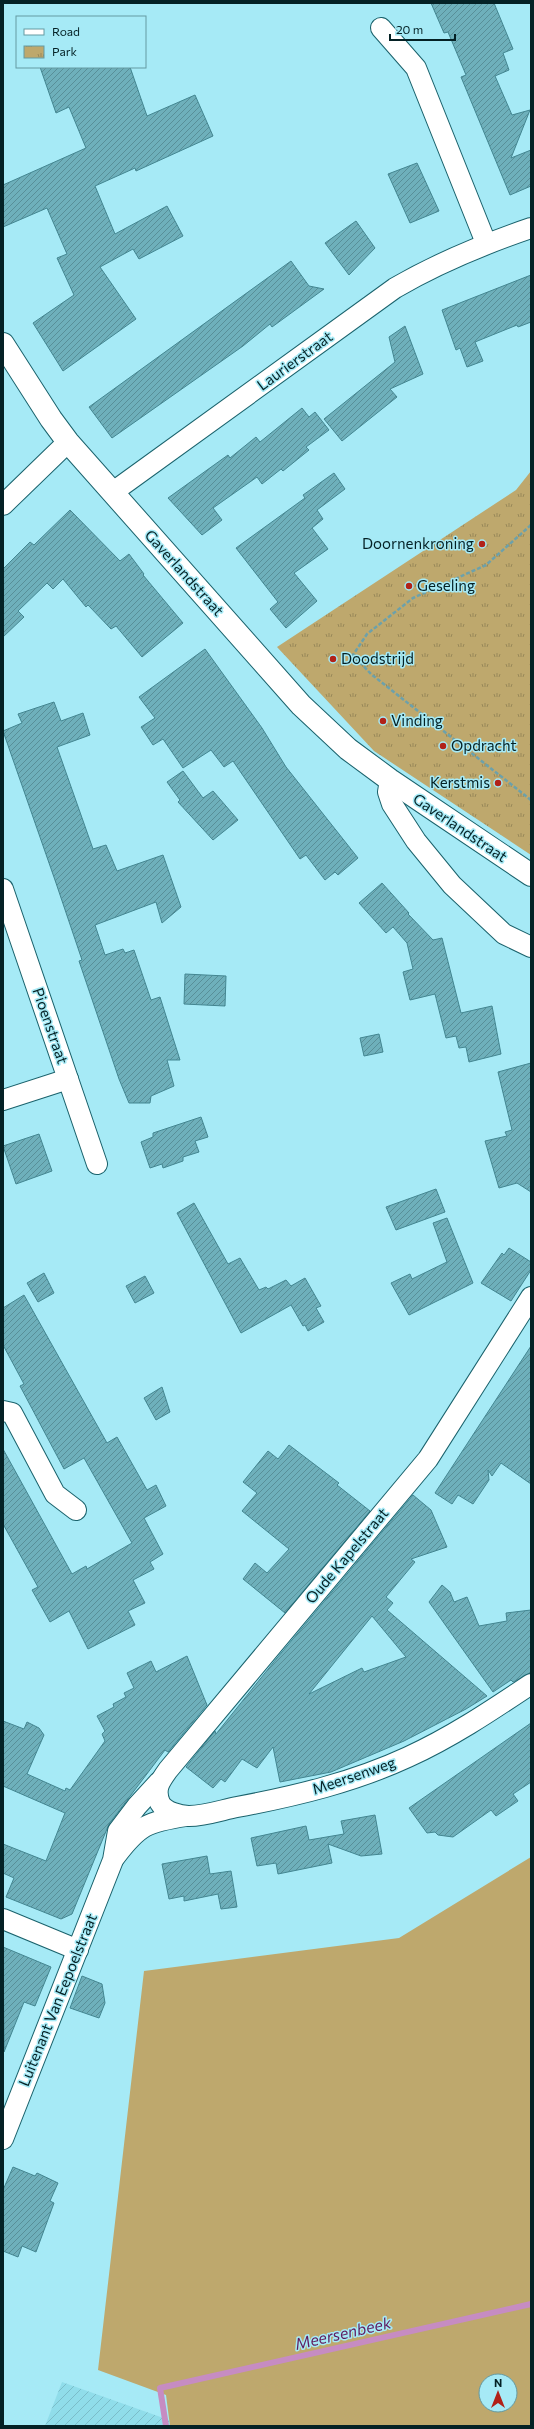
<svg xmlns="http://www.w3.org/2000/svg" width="534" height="2429" font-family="Commissioner,sans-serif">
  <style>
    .industrial { fill: url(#industrial-furrows) }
    .grass { fill: #bea86d; fill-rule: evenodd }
    .park { fill: url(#park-tufts) }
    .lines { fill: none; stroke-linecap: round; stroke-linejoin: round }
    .stream { stroke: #c68cc2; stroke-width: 6 }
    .building { fill: url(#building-hatch); stroke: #438691; fill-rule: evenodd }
    .minor-casing { stroke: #1a626c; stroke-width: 22 }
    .tertiary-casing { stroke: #1a626c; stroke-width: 24 }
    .path { stroke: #6ca1ab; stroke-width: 2.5; stroke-dasharray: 4 2; stroke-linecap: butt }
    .minor { stroke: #fff; stroke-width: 20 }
    .tertiary { stroke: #fff; stroke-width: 22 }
    .poi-dot { fill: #b12219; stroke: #a6eaf6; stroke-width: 1.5 }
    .labels { text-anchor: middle; stroke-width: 3; stroke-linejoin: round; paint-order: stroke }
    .street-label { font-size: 15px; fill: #042125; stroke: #a6eaf6 }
    .poi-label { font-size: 15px; fill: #042125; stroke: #a6eaf6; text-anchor: start }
    .water-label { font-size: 16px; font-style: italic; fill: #601b5e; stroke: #a6eaf6 }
  </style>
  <defs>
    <pattern id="industrial-furrows" width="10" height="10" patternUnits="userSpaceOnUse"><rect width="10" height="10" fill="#90ddea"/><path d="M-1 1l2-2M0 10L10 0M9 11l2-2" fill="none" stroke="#7bbdc9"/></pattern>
    <pattern id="park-tufts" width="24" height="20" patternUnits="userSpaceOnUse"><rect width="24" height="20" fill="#bea86d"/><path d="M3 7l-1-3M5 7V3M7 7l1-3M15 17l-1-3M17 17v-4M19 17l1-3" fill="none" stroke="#988859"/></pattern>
    <pattern id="building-hatch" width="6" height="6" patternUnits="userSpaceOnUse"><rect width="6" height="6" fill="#6eb0bb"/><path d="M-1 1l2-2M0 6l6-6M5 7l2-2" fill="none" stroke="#588f98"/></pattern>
  </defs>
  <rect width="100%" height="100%" fill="#a6eaf6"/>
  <path class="industrial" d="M62,2382L169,2420L170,2426H45Z"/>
  <path class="grass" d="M531,1857V2426H170L166,2395L98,2370L144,1971L399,1938ZM486,2381H510V2405H486Z"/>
  <path class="park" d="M531,471V855L374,751L277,647L516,490Z"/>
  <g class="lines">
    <path class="stream" d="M166,2426L160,2388L531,2304"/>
  </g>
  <g class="building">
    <path d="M431,3H494L513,49L503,53L509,70L495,76L512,115L530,110L511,158L531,150V186L510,195L461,77L466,75L448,32L444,33Z"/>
    <path d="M40,67H130L147,116L195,95L213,136L136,171L135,168L95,186L115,234L167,206L183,236L139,259L133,249L100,267L136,319L63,371L33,323L74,295L57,258L67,254L47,208L3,227V185L86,148L69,107L56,113Z"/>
    <path d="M417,163L439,211L410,223L388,174Z"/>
    <path d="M356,221L375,248L349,275L325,243Z"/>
    <path d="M291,261L309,286L324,289L272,327L270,324L243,346L112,438L89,407Z"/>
    <path d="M531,275V322L518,327L517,325L475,342L483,361L467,367L460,348L456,350L442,310Z"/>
    <path d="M405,326L423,374L390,389L397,397L342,441L324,419L395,362L389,337Z"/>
    <path d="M302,408L309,417L315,412L329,430L306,447L309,450L283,471L281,469L262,484L257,477L213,508L222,520L202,535L168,498L228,455L230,458L256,437L260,442Z"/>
    <path d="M334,473L345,489L317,510L323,519L312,528L328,549L294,573L317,601L286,628L270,609L278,602L236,548L305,498L303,495Z"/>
    <path d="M70,510L120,561L129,554L144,574L143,575L183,623L142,657L116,626L111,629L88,605L86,607L63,579L53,589L47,583L18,611L24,617L3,637V569L30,542L34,545Z"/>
    <path d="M205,649L262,728L286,767L358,858L338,875L335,872L325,880L306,855L300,859L233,761L224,767L211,750L183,768L163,739L153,745L141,727L155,718L139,697Z"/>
    <path d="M54,702L61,721L83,713L90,735L57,747L93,849L106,845L117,871L163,855L181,907L162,923L156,902L95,925L105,955L123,949L125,953L134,950L151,1000L160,997L180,1060H167L174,1086L151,1096L150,1103H129L119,1079L79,961L82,960L56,883L3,731L22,723L18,714Z"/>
    <path d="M183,771L203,798L213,791L238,820L213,840L178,802L180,800L167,782Z"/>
    <path d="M382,883L409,913L408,914L433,940L442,938L461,1013L492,1006L501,1054L469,1062L466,1047L459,1048L456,1036L446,1038L435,994L410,1000L403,972L413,969L407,943L393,927L386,933L359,903Z"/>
    <path d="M185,974L226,976L225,1006L184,1004Z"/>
    <path d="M379,1034L383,1052L364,1056L360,1038Z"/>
    <path d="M531,1063V1192L517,1183L499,1188L485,1141L507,1136L505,1132L512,1130L498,1072Z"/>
    <path d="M201,1117L208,1137L195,1141L199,1152L183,1157V1161L163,1168L162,1164L150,1168L141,1142L153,1137V1133Z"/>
    <path d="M39,1134L52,1171L16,1184L3,1146Z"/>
    <path d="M436,1189L445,1212L396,1230L386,1207Z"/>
    <path d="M194,1203L228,1264L240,1258L259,1290L266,1287L268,1289L286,1280L291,1286L305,1278L321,1306L316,1308L324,1322L308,1331L305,1325L303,1326L291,1305L241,1333L177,1213Z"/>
    <path d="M447,1218L473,1283L409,1315L391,1283L410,1274L412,1279L447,1262L433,1223Z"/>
    <path d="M509,1248L531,1262V1270L511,1301L481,1283L502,1253L504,1255Z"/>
    <path d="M44,1273L54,1293L38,1302L27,1283Z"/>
    <path d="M145,1276L154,1293L135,1303L126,1286Z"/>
    <path d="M24,1295L107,1443L117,1437L147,1490L156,1485L166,1506L144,1518L163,1554L150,1562L154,1569L133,1580L145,1603L128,1611L135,1625L88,1649L69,1611L50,1622L32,1590L38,1587L3,1524V1449L72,1574L86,1566L87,1569L132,1543L84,1458L64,1469L20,1386L24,1384L3,1345V1308Z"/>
    <path d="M531,1346V1484L501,1463L492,1476L488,1470L489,1480L473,1504L458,1495L452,1504L435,1493Z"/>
    <path d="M162,1387L170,1412L156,1420L144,1398Z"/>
    <path d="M289,1445L339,1483L337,1485L370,1511L285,1613L243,1579L255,1563L267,1573L289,1549L242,1511L257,1493L243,1482L268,1451L278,1459Z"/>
    <path d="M413,1495L431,1510L447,1547L411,1559L415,1562L386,1597L393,1603L387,1610L487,1696L466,1709L404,1741L331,1772L280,1782L273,1747L257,1768L242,1759L225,1782L221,1779L213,1788L186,1767L215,1731L216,1734L277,1658ZM372,1616L406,1657L364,1672L362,1668L309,1694Z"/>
    <path d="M442,1585L450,1592L454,1602L467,1597L479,1626L507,1621L506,1613L531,1610V1673L513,1682L511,1680L493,1692L429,1602Z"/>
    <path d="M187,1656L207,1705L168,1752L165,1750L109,1824L72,1914L61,1919L6,1897L14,1878L3,1873V1844L46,1861L65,1813L3,1786V1721L24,1729L27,1722L39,1728L44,1735L27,1774L65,1791L66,1788L70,1790L105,1741L102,1734L105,1731L97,1716L114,1707L113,1704L126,1697L124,1693L134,1688L127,1673L151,1661L156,1672Z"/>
    <path d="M531,1723V1782L513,1794L518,1801L496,1816L491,1810L453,1837L438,1835L435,1832L427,1833L409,1808Z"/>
    <path d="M375,1815L382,1854L361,1856L328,1844L332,1863L278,1874L276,1863L257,1866L251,1838L306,1826L309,1840L344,1834L341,1821Z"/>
    <path d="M207,1856L210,1874L231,1871L237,1907L221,1909L218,1894L184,1901V1896L169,1899L162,1864Z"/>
    <path d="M3,1947L51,1967L35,2006L24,2002L4,2052Z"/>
    <path d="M82,1976L102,1984L105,2003L99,2018L70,2008Z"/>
    <path d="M13,2167L35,2176L37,2173L58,2183L50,2201L54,2203L36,2252L22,2246L18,2257L3,2251V2190Z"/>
  </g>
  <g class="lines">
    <defs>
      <g id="minor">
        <path d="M381,28L416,68L486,243"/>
        <path d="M113,492L395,288C438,263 484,244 531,228"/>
        <path d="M3,505L68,442"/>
        <path d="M390,780L388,792L392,804L416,841L452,885L504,934L531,947"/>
        <path d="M3,889L97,1164"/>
        <path d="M3,1100L68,1079"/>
        <path d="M531,1297L428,1459L168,1770C160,1781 154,1789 160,1803C165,1812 180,1816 189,1816C205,1816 222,1810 237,1807C296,1796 354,1782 408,1757C452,1737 492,1710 531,1684"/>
        <path d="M3,1411L12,1413L55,1494L76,1510"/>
        <path d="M115,1857C139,1825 147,1822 186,1816"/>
        <path d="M3,1919L78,1950"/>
        <path d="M3,2139L113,1860L118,1831L137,1806L159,1782"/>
      </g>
      <path id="tertiary" d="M3,344L51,419L68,442L301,705L348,749L390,780L531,875"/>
    </defs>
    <use href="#minor" class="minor-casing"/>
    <use href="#tertiary" class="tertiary-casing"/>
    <path class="path" d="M531,525L486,565L413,598L367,634L353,655L371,674L531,800"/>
    <use href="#minor" class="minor"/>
    <use href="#tertiary" class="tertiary"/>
  </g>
  <g class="poi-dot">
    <circle cx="482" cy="544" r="4"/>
    <circle cx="409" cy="586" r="4"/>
    <circle cx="333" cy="659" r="4"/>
    <circle cx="383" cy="721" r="4"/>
    <circle cx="443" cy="746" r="4"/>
    <circle cx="498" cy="783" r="4"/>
  </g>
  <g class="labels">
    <g class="street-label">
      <text transform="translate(295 361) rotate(-36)" y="5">Laurierstraat</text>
      <text transform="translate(184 573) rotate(48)" y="5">Gaverlandstraat</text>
      <text transform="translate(460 828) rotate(34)" y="5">Gaverlandstraat</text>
      <text transform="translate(50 1026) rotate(71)" y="5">Pioenstraat</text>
      <text transform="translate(347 1556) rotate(-50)" y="5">Oude Kapelstraat</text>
      <text transform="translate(354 1776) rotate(-19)" y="5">Meersenweg</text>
      <text transform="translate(58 2000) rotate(-68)" y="5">Luitenant Van Eepoelstraat</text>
    </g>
    <g class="poi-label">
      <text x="474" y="549" text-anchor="end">Doornenkroning</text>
      <text x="417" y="591">Geseling</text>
      <text x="341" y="664">Doodstrijd</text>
      <text x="391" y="726">Vinding</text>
      <text x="451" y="751">Opdracht</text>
      <text x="490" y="788" text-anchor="end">Kerstmis</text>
    </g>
    <g class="water-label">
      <text transform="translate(343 2333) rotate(-13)" y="6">Meersenbeek</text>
    </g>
  </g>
  <rect width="534" height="2429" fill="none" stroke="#042125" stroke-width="8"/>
  <rect x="16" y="16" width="130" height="52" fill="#a6eaf6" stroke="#659aa2"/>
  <rect x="24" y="29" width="20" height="6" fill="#ffffff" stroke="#659aa2"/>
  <text x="52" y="36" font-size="12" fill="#042125">Road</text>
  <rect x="24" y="46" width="20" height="12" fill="url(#park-tufts)" stroke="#659aa2"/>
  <text x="52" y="56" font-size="12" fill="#042125">Park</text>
  <g transform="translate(498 2393)"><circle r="19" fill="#a6eaf6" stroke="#659aa2"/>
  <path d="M0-3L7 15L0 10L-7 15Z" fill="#b12219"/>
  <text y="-6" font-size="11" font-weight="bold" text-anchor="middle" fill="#042125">N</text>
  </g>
  <path d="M390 34v6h65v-6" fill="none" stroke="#042125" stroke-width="2"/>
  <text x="396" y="34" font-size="12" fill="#042125" stroke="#a6eaf6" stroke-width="3" paint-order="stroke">20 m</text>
</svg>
